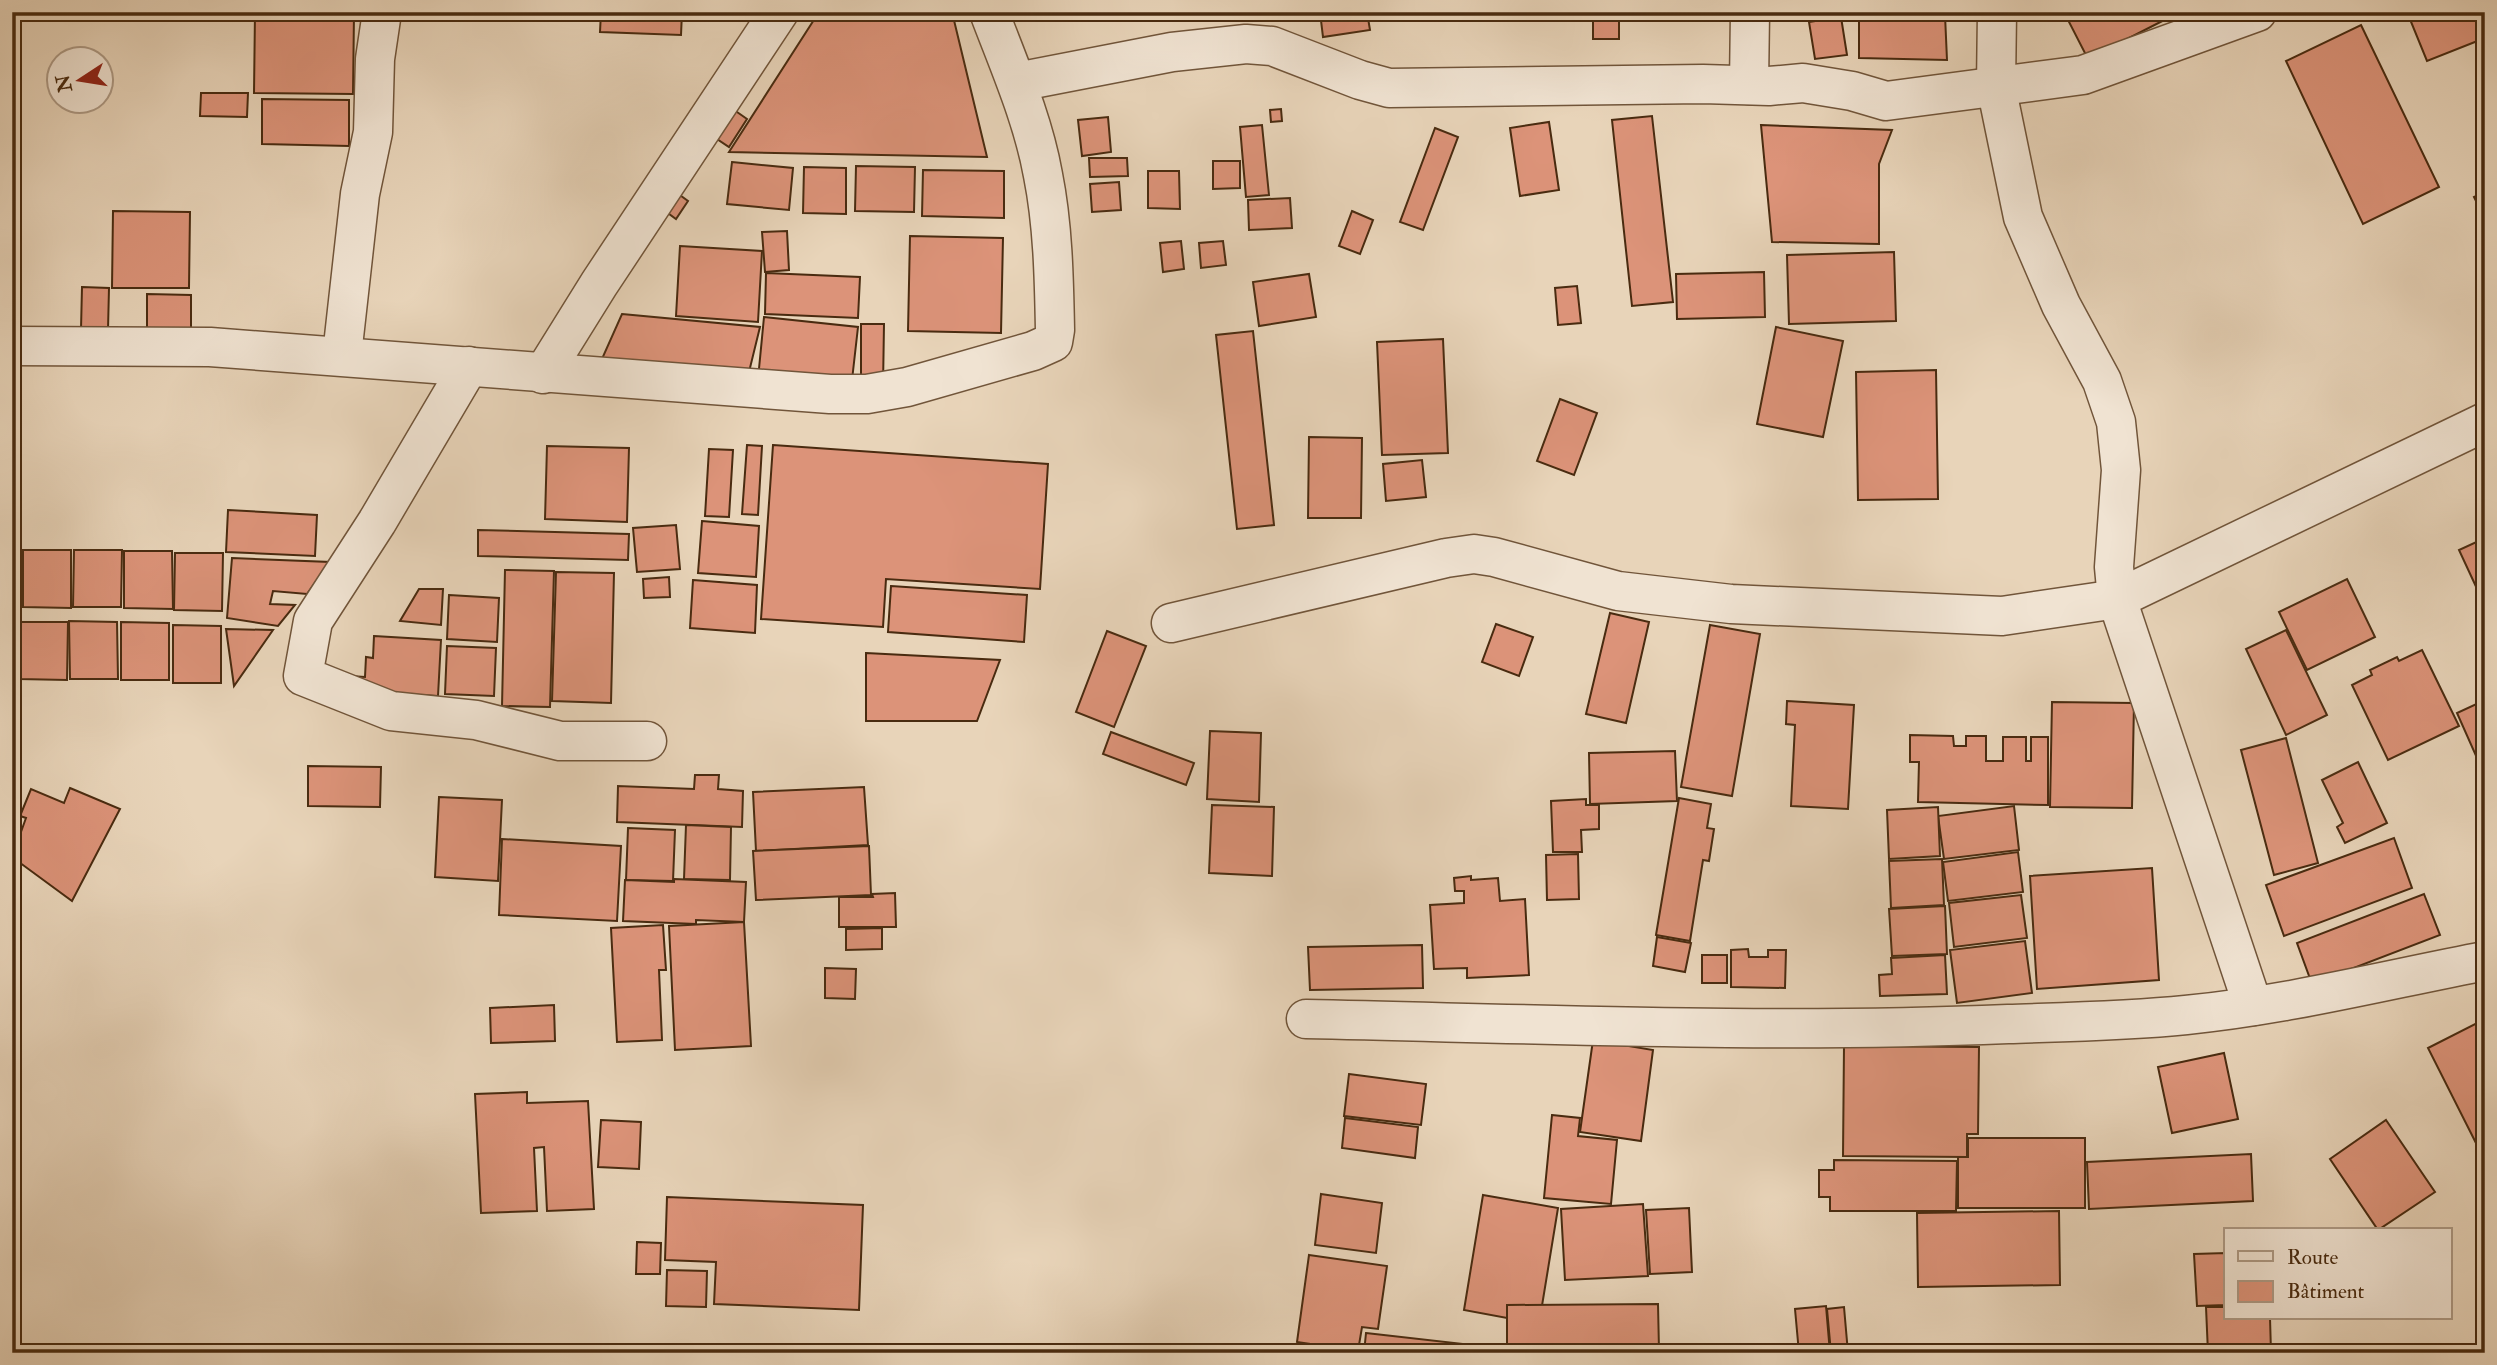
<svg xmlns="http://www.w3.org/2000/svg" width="2497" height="1365" font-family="'IM FELL Double Pica',serif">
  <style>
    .building { fill: #dc9379; stroke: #492b10; stroke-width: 2 }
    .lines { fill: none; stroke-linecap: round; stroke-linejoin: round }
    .minor-casing { stroke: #71553a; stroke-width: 41 }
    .minor { stroke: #f0e3d2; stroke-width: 38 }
  </style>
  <rect width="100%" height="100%" fill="#e8d4b9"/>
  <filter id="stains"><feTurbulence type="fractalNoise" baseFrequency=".00286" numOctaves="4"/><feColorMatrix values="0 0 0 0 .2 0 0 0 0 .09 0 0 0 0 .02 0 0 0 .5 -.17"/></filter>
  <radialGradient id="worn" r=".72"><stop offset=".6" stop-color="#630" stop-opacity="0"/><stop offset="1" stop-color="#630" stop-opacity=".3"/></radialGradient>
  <g class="building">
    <path d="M255,12L354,13L353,94L254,93Z"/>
    <path d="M457,12H519V16Z"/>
    <path d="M601,12H682L681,35L600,32Z"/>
    <path d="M819,12H952L987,157L729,152Z"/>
    <path d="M1320,12H1367L1370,30L1323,37Z"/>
    <rect x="1593" y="12" width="26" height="27"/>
    <path d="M1859,12H1913L1945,15L1947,60L1859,58Z"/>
    <path d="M2083,12H2180L2088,59L2068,20Z"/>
    <path d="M2407,12H2478L2485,28V38L2427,61Z"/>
    <path d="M1841,17L1847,55L1815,59L1809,22Z"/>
    <path d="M2361,25L2439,187L2363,224L2286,61Z"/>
    <path d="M201,93H248L247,117L200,116Z"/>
    <path d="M262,99L349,100V146L262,144Z"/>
    <path d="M727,105L747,119L729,147L708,133Z"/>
    <path d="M1281,109L1282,121L1271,122L1270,110Z"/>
    <path d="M1652,116L1673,302L1632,306L1612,120Z"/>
    <path d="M1108,117L1111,152L1082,156L1078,120Z"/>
    <path d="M1549,122L1559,190L1520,196L1510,128Z"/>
    <path d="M1262,125L1269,195L1246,197L1240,127Z"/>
    <path d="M1761,125L1892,130L1879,164V244L1772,242Z"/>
    <path d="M1435,128L1458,137L1423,230L1400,222Z"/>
    <path d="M1089,158H1127L1128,176L1090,177Z"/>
    <path d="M1213,161H1240V188L1213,189Z"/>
    <path d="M732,162L793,168L789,210L727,204Z"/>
    <path d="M856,166L915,167L914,212L855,211Z"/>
    <path d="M804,167L846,168V214L803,213Z"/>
    <path d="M923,170L1004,171V218L922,216Z"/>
    <path d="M1148,171H1179L1180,209L1148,208Z"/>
    <path d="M1119,182L1121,210L1092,212L1090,184Z"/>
    <path d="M673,190L688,201L676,219L661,208Z"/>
    <path d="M2485,192V219L2474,197Z"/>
    <path d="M1290,198L1292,228L1249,230L1248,200Z"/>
    <path d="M113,211L190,212L189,288H112Z"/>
    <path d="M1352,211L1373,220L1360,254L1339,246Z"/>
    <path d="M787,231L789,270L765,272L762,232Z"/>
    <path d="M910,236L1003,238L1001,333L908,331Z"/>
    <path d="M1181,241L1184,269L1163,272L1160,243Z"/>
    <path d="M1223,241L1226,265L1201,268L1199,243Z"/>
    <path d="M680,246L762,251L758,322L676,316Z"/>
    <path d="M1894,252L1896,321L1789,324L1787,255Z"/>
    <path d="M1764,272L1765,317L1677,319L1676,274Z"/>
    <path d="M766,273L860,277L858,318L765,314Z"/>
    <path d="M1309,274L1316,317L1259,326L1253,282Z"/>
    <path d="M1577,286L1581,323L1558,325L1555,288Z"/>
    <path d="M82,287L109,288L108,330L81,329Z"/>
    <path d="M147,294L191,295V335H147Z"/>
    <path d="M622,314L760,327L749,372L601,361Z"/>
    <path d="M764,317L858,327L851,389L758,379Z"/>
    <path d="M861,324H884L883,387H861Z"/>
    <path d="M1776,327L1843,341L1823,437L1757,424Z"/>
    <path d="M1253,331L1274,525L1237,529L1216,335Z"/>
    <path d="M1443,339L1448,453L1382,455L1377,342Z"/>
    <path d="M1936,370L1938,499L1858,500L1856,372Z"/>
    <path d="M1560,399L1597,413L1574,475L1537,461Z"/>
    <path d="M1309,437L1362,438L1361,518H1308Z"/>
    <path d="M747,445L762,446L758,515L742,514Z"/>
    <path d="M773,445L1048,464L1040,589L886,579L883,627L761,619Z"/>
    <path d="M547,446L629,448L627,522L545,519Z"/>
    <path d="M709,449L733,450L729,517L705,516Z"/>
    <path d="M1422,460L1426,497L1386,501L1383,464Z"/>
    <path d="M228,510L317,515L315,556L226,552Z"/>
    <path d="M702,521L759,526L756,577L698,573Z"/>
    <path d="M676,525L680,569L637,572L633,528Z"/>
    <path d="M478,530L629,534L628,560L478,556Z"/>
    <path d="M2485,538V606L2459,550Z"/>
    <path d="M23,550H71V608L23,607Z"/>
    <path d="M74,550H122L121,607H73Z"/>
    <path d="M124,551H172L173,609L124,608Z"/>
    <path d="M175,553H223L222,611L174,610Z"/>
    <path d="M232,558L330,562L307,594L273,591L270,604L295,605L278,626L227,618Z"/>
    <path d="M505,570L554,571L550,707L502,706Z"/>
    <path d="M556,572L614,573L611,703L552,701Z"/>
    <path d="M669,577L670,597L644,598L643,579Z"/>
    <path d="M2347,579L2375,637L2307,670L2279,612Z"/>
    <path d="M693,580L757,585L755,633L690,628Z"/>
    <path d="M891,586L1027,595L1024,642L888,632Z"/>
    <path d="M419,589H443L441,625L400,621Z"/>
    <path d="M449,595L499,598L497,642L447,639Z"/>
    <path d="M1610,613L1649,622L1626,723L1586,714Z"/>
    <path d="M69,621L117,622L118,679H70Z"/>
    <path d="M19,622H68L67,680L19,679Z"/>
    <path d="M121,622L169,623V680H121Z"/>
    <path d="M1496,624L1533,637L1519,676L1482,662Z"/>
    <path d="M173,625L221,626V683H173Z"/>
    <path d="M1710,625L1760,634L1732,796L1681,787Z"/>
    <path d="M226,629L273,630L234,686Z"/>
    <path d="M2286,630L2327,715L2286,735L2246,649Z"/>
    <path d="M1107,631L1146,646L1114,727L1076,712Z"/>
    <path d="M374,636L441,640L438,696L349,691L350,676L365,677L366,657L373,658Z"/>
    <path d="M447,646L496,648L494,696L445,694Z"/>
    <path d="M2422,650L2459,726L2388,760L2352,685L2372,675L2370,670L2397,657L2399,661Z"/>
    <path d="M866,653L1000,660L977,721H866Z"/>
    <path d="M2485,700V776L2457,713Z"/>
    <path d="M1787,701L1854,705L1848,809L1791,806L1795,725L1786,724Z"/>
    <path d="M2052,702L2134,703L2132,808L2050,807Z"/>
    <path d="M1210,731L1261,733L1259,802L1207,799Z"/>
    <path d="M1111,732L1194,763L1186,785L1103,754Z"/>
    <path d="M1910,735L1953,736L1954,746H1966V736H1986V761H2003V737H2026V761H2031V737H2048V805L1918,802L1919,762H1910Z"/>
    <path d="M2286,738L2318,863L2274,875L2241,750Z"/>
    <path d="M1675,751L1677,801L1590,804L1589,753Z"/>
    <path d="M2358,762L2387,823L2345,843L2337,827L2343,823L2322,780Z"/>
    <path d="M308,766L381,767L380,807L308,806Z"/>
    <path d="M695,775H719L718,789L743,791L742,827L617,822L618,786L694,789Z"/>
    <path d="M864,787L868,845L756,851L753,792Z"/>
    <path d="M70,788L120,809L72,901L12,857L26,818L20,816L31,789L64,803Z"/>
    <path d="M439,797L502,800L498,881L435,877Z"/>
    <path d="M1679,798L1711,804L1707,828L1714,829L1709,861L1703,860L1690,941L1656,935Z"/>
    <path d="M1586,799V805H1599V829L1581,830L1582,852H1553L1551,801Z"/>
    <path d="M1212,805L1274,807L1272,876L1209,873Z"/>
    <path d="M2014,806L2019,850L1944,859L1938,816Z"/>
    <path d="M1938,807L1940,856L1889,859L1887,810Z"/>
    <path d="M686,825L731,827L730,880L684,879Z"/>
    <path d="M628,828L675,830L673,881L626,880Z"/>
    <path d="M2394,838L2412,888L2284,936L2266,885Z"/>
    <path d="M502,839L621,846L617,921L499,915Z"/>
    <path d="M869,846L871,895L756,900L753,851Z"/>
    <path d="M2018,852L2023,892L1948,901L1943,862Z"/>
    <path d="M1578,854L1579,899L1547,900L1546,855Z"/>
    <path d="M1942,859L1944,905L1891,908L1889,861Z"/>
    <path d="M2152,868L2159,980L2037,989L2030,876Z"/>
    <path d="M1471,876V880L1498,878L1500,901L1525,899L1529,975L1467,978V968L1434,969L1430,905L1464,903V891H1455L1454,878Z"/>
    <path d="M674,879L746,882L744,922L696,920V924L623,921L625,880L674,882Z"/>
    <path d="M895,893L896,927H839V897H873L872,894Z"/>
    <path d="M2424,894L2440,935L2312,984L2297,943Z"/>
    <path d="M2021,895L2027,938L1954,947L1949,903Z"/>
    <path d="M1945,906L1947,954L1892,956L1889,909Z"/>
    <path d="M744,922L751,1046L675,1050L669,926Z"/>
    <path d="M663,925L666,970H659L662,1040L617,1042L611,928Z"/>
    <path d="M882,928V949L846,950V929Z"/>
    <path d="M1657,937L1691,943L1685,972L1653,966Z"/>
    <path d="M2025,941L2032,993L1957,1003L1950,950Z"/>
    <path d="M1422,945L1423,988L1310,990L1308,947Z"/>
    <path d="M1748,949L1749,957H1768V950H1786L1785,988L1731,987V950Z"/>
    <rect x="1702" y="955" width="25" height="28"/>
    <path d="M1945,955L1947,994L1880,996L1879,975L1892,974L1891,958Z"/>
    <path d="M825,968L856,969L855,999L825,998Z"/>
    <path d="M554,1005L555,1041L491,1043L490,1008Z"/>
    <path d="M2481,1021L2485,1028V1153L2482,1155L2428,1048Z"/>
    <path d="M1593,1040L1653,1050L1641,1141L1580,1132Z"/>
    <path d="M1844,1046L1979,1047L1978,1134H1967V1157L1843,1156Z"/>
    <path d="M2224,1053L2238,1119L2172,1133L2158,1067Z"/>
    <path d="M1349,1074L1426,1084L1421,1125L1344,1116Z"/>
    <path d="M527,1092V1103L588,1101L594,1209L547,1211L544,1147L534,1148L537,1211L481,1213L475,1094Z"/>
    <path d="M1552,1115L1580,1118L1578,1136L1617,1140L1611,1204L1544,1198Z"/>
    <path d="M1345,1118L1418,1127L1415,1158L1342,1148Z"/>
    <path d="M601,1120L641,1122L639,1169L598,1167Z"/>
    <path d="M2386,1120L2435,1192L2378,1230L2330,1159Z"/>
    <path d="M1968,1138H2085V1208H1958V1157H1968Z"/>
    <path d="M2251,1154L2253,1201L2089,1209L2087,1162Z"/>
    <path d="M1834,1160L1957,1161L1956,1211H1830V1197H1819V1170H1834Z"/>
    <path d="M1321,1194L1382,1203L1376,1253L1315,1245Z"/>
    <path d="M1483,1195L1558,1208L1539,1324L1464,1310Z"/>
    <path d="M667,1197L863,1205L859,1310L714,1304L716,1262L665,1260Z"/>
    <path d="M1643,1204L1648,1276L1565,1280L1561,1209Z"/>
    <path d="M1689,1208L1692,1272L1650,1274L1646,1210Z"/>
    <path d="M2059,1211L2060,1285L1918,1287L1917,1213Z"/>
    <path d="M637,1242L661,1243L660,1274H636Z"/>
    <path d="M2226,1253V1305L2197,1306L2194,1254Z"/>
    <path d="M1309,1255L1387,1266L1378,1329L1362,1327L1358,1351L1297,1342Z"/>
    <path d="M667,1270L707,1271L706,1307L666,1306Z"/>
    <path d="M1658,1304L1659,1350H1507V1305Z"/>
    <path d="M1826,1306L1830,1353H1799L1795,1309Z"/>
    <path d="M1844,1307L1848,1353H1831L1827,1309Z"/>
    <path d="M2206,1307H2226V1318H2270L2271,1352L2208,1353Z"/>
    <path d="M1366,1333L1499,1348L1498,1353H1364Z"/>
  </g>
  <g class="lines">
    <defs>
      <g id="minor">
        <path d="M1997,12L1996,86L2023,217L2061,305L2102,381L2116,422L2121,470L2114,567L2117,599L2253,1006"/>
        <path d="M1017,82L1172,52L1246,44L1272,46L1360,80L1389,88L1703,84L1769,86L1803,83L1852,91L1886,101L2083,75L2257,12"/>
        <path d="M1749,85L1750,12"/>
        <path d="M12,346L210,347L830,394H867L907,387L1033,351L1053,342L1055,330C1054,278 1053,225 1043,175C1033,119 1009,65 989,12"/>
        <path d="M342,355L360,194L373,132L375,59L382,12"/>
        <path d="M469,366L377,522L313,621L303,676L391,711L476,720L560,741H647"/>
        <path d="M543,374L599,284L779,12"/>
        <path d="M1171,623L1446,558L1474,554L1494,557L1618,591L1731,604L2002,616L2117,599L2485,422"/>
        <path d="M1306,1019C1540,1024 1774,1034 2008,1024C2067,1022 2127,1021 2186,1015C2287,1005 2386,980 2485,961"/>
      </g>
    </defs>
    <use href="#minor" class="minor-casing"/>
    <use href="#minor" class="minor"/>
  </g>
  <rect width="2497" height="1365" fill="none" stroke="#e8d4b9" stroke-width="42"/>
  <rect x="14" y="14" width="2469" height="1337" fill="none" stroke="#492b10" stroke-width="3.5"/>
  <rect x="21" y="21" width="2455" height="1323" fill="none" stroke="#492b10" stroke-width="2"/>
  <rect x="2224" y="1228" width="228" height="91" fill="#f0e3d2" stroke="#ad9984" stroke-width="2"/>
  <rect x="2238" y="1251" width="35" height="10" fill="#f0e3d2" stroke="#ad9984" stroke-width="2"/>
  <text x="2287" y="1264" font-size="21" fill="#492b10">Route</text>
  <rect x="2238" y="1281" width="35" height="21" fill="#dc9379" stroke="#ad9984" stroke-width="2"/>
  <text x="2287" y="1298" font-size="21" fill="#492b10">Bâtiment</text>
  <g transform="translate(80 80) rotate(258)"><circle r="33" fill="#f0e3d2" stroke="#ad9984" stroke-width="2"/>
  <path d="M0-5L12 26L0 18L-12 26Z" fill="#8f2418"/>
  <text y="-10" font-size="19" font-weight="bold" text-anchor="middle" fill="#492b10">N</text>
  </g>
  <rect width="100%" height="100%" filter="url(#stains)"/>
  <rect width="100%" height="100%" fill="url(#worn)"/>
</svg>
